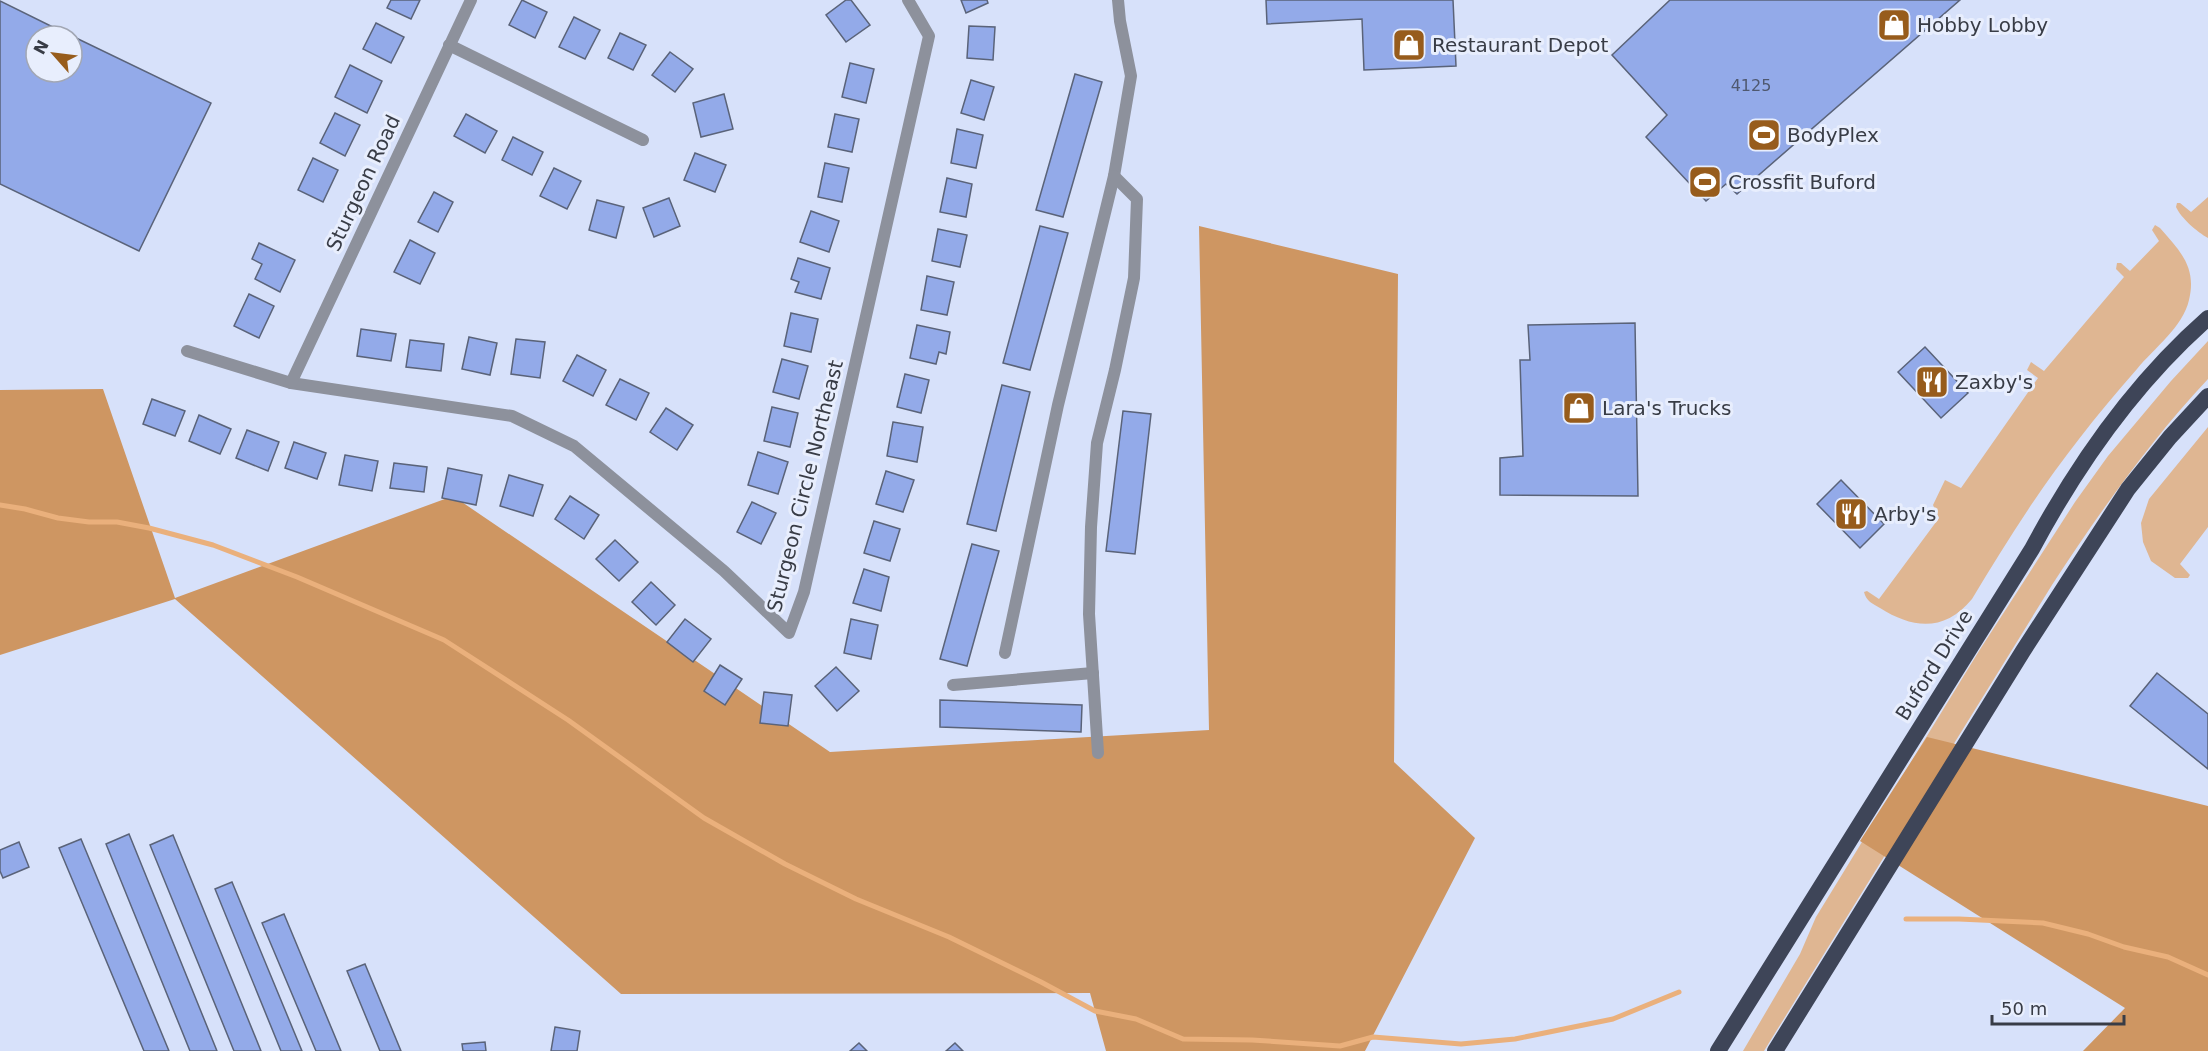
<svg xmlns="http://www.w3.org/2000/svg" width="2208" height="1051" font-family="'DejaVu Sans',sans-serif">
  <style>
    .green { fill: #dfb692 }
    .forest { fill: #ce9662 }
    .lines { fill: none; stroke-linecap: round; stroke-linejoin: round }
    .stream { stroke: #eab07c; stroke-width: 5 }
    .building { fill: #93aae9; stroke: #5a6379; stroke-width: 1.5 }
    .minor { stroke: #8d919c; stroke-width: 12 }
    .trunk { stroke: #3e4558; stroke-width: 16 }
    .labels { text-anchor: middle; stroke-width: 6; stroke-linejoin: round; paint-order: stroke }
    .number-label { font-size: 16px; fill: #4f586f }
    .poi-label { font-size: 20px; fill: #383c46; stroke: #e8eefd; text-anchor: start }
    .street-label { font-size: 20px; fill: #383c46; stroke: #e8eefd }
  </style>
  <rect width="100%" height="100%" fill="#d7e1fa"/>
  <g class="green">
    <path d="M2208,197V238C2197,232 2181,218 2176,207L2177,203H2180L2191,212Z"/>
    <path d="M2155,225L2160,228C2180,251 2197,267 2189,300C2183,327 2154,348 2137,369C2117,392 2097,415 2079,439C2039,490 2005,544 1972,599C1945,632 1913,629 1880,608C1873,604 1866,601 1864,592L1867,591L1879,599L1939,518L1933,505L1945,480L1961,488L2038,378L2027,370L2031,362L2044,371L2124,277L2116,269L2117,263H2121L2130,271L2159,241L2152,230Z"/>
    <path d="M2208,341V379C2149,442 2099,513 2052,585L1764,1051H1743L1800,954L1816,917L1979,651L2075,502L2108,456L2171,381Z"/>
    <path d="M2208,427V527L2180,564L2190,575L2188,578H2175L2151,561L2143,542L2141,523L2149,499Z"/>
  </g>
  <g class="forest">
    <path d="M1199,226L1398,274L1394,762L1475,838L1365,1051H1106L1090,993L621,994L175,599L0,655V390L103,389L175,598L453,496L830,752L1209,730Z"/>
    <path d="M1927,737L2208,806V1051H2083L2125,1008L1860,841Z"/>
  </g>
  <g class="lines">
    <g class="stream">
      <path d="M0,505L25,509L58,518L89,522H117L149,528L213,545L297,577L444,640L568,720L704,818L785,864L856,899L949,937L1041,982L1095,1011L1136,1019L1183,1039L1252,1040L1340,1046L1373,1037L1461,1044L1515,1039L1613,1019L1679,992"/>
      <path d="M1906,919H1959L2043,923L2088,934L2124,947L2168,957L2208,975"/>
    </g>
  </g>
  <g class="building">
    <path d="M391,0H420L411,19L387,8Z"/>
    <path d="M522,0L547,12L535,38L509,25Z"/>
    <path d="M846,0H851L870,25L846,42L826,15Z"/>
    <path d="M961,0H987L988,3L966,13Z"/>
    <path d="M1266,0H1453L1456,66L1364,70L1362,19L1267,24Z"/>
    <path d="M1670,0H1960L1737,194L1726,184L1706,201L1646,137L1667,115L1612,55Z"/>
    <path d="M0,1L71,36H36V72H72V36L211,103L139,251L0,184Z"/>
    <path d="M574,17L600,30L585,59L559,47Z"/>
    <path d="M376,23L404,37L391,63L363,49Z"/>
    <path d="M969,26L995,27L993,60L967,58Z"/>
    <path d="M620,33L646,45L633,70L608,58Z"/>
    <path d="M670,52L693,69L675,92L652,75Z"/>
    <path d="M850,63L874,69L866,103L842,97Z"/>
    <path d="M350,65L382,81L367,113L335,97Z"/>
    <path d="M1075,74L1102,82L1063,217L1036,210Z"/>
    <path d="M971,80L994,87L984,120L961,113Z"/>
    <path d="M724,94L733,129L701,137L693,103Z"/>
    <path d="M335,113L360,125L345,156L320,143Z"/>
    <path d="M466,114L497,131L485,153L454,136Z"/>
    <path d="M835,114L859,119L852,152L828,147Z"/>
    <path d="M957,129L983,135L976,168L951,163Z"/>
    <path d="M513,137L543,152L532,175L502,160Z"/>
    <path d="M695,153L726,165L715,192L684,180Z"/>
    <path d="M313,158L338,170L323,202L298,190Z"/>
    <path d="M825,163L849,168L842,202L818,197Z"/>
    <path d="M554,168L581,181L567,209L540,196Z"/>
    <path d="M947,178L972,184L966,217L940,212Z"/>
    <path d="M434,192L453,202L438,232L418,222Z"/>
    <path d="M669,198L680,226L654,237L643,208Z"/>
    <path d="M597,200L624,207L616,238L589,230Z"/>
    <path d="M811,211L839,221L829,252L800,242Z"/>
    <path d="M1040,226L1068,233L1030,370L1003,363Z"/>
    <path d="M938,229L967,235L960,267L932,261Z"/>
    <path d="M410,240L435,253L420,284L394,272Z"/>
    <path d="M259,243L295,260L280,292L255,279L262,264L252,259Z"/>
    <path d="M798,258L830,268L821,299L795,292L799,282L791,279Z"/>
    <path d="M927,276L954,282L947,315L921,310Z"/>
    <path d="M249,294L274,306L259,338L234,326Z"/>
    <path d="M791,313L818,319L811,352L784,346Z"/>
    <path d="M1635,323L1638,496L1500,495V458L1523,456L1520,360H1530L1528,325Z"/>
    <path d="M917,325L950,332L946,354L939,352L936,364L910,358Z"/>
    <path d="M361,329L396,334L391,361L357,356Z"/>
    <path d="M469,337L497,343L490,375L462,369Z"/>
    <path d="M516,339L545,342L540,378L511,374Z"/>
    <path d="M410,340L444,344L441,371L406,367Z"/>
    <path d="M1925,347L1968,393L1941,418L1898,372Z"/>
    <path d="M577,355L606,370L593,396L563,381Z"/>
    <path d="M782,359L808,366L799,399L773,392Z"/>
    <path d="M905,374L929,380L921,413L897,407Z"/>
    <path d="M620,379L649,393L636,420L606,405Z"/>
    <path d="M1002,385L1030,392L996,531L967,524Z"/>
    <path d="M152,399L185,411L175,436L143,424Z"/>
    <path d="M772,407L798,413L790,447L764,441Z"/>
    <path d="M666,408L693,425L677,450L650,432Z"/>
    <path d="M1123,411L1151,414L1135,554L1106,551Z"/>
    <path d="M199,415L231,429L220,454L189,441Z"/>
    <path d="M893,422L923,427L917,462L887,456Z"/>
    <path d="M247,430L279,442L268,471L236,458Z"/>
    <path d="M294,442L326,453L317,479L285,468Z"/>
    <path d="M758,452L788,462L778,494L748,485Z"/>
    <path d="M345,455L378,461L372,491L339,485Z"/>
    <path d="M394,463L427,467L424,492L390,488Z"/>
    <path d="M448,468L482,475L476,505L442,498Z"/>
    <path d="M886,471L914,480L903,512L876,504Z"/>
    <path d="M509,475L543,485L533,516L500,506Z"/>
    <path d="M1841,480L1884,524L1860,548L1817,504Z"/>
    <path d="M570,496L599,515L584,539L555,519Z"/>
    <path d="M752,502L776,513L761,544L737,532Z"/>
    <path d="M874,521L900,529L890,561L864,553Z"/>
    <path d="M615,540L638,562L619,581L596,559Z"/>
    <path d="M972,544L999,551L967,666L940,659Z"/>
    <path d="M864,569L889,577L881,611L853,603Z"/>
    <path d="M651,582L675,605L656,625L632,602Z"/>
    <path d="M685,619L711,639L693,662L667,642Z"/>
    <path d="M851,619L878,625L871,659L844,653Z"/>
    <path d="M720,665L742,679L725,705L704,691Z"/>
    <path d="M836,667L859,691L837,711L815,686Z"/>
    <path d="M2157,673L2208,714V769L2130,706Z"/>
    <path d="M764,692L792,695L788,726L760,723Z"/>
    <path d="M940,700L1082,705L1081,732L940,727Z"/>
    <path d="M129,834L217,1051H190L106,844Z"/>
    <path d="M173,835L261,1051H234L150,845Z"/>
    <path d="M81,839L169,1051H144L59,848Z"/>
    <path d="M19,842L29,867L3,878L0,871V850Z"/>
    <path d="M232,882L302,1051H281L215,889Z"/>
    <path d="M284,914L341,1051H316L262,923Z"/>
    <path d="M365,964L401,1051H380L347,971Z"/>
    <path d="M555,1027L580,1031L577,1051H551Z"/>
    <path d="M485,1042L486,1051H463L462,1044Z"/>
    <path d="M859,1043L867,1051H850Z"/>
    <path d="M955,1043L963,1051H946Z"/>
  </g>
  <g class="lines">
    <g class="minor">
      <path d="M449,45L643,140"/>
      <path d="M187,351L291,383L512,416L574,446L724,571L789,633L804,592L929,36L908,0"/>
      <path d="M291,383L471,0"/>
      <path d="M1005,653L1058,405L1114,176L1131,76L1120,21L1118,0"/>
      <path d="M953,685L1093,673"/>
      <path d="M1098,753L1089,614L1091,527L1097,443L1115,370L1134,278L1137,199L1114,176"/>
    </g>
    <g class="trunk">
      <path d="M1718,1051L2032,549C2078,463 2134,383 2208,318"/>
      <path d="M1775,1051L2023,651L2128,489L2170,437L2208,396"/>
    </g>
  </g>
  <defs>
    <symbol id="shop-square" viewBox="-11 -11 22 22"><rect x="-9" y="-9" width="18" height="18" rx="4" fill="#975c1c" stroke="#e8eefd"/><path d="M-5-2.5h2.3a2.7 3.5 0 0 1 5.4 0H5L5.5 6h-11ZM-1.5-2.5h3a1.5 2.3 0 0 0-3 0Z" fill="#fff"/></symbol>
    <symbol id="stadium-square" viewBox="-11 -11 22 22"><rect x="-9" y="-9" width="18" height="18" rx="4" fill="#975c1c" stroke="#e8eefd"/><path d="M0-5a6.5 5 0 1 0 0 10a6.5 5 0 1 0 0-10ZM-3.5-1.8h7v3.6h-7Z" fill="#fff"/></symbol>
    <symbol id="restaurant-square" viewBox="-11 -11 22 22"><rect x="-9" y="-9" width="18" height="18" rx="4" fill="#975c1c" stroke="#e8eefd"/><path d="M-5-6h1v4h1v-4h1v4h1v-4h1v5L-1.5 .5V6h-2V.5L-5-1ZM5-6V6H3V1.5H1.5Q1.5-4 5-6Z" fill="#fff"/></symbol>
  </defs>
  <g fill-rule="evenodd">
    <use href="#shop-square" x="1875" y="6" width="38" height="38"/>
    <use href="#shop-square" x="1390" y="26" width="38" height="38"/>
    <use href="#stadium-square" x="1745" y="116" width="38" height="38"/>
    <use href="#stadium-square" x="1686" y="163" width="38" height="38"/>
    <use href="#restaurant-square" x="1913" y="363" width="38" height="38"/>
    <use href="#shop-square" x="1560" y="389" width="38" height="38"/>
    <use href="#restaurant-square" x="1832" y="495" width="38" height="38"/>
  </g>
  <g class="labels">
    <g class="number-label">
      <text x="1751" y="91">4125</text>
    </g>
    <g class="poi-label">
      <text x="1917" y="32">Hobby Lobby</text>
      <text x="1432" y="52">Restaurant Depot</text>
      <text x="1787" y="142">BodyPlex</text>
      <text x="1728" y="189">Crossfit Buford</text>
      <text x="1955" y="389">Zaxby's</text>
      <text x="1602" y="415">Lara's Trucks</text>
      <text x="1874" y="521">Arby's</text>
    </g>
    <g class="street-label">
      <text transform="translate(363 183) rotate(-65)" y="7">Sturgeon Road</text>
      <text transform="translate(805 486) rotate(-76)" y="7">Sturgeon Circle Northeast</text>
      <text transform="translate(1934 665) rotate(-58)" y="7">Buford Drive</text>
    </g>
  </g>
  <g transform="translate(54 54) rotate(298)"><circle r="28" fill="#e8eefd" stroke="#a2a7b4" stroke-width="1.5"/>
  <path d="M0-4.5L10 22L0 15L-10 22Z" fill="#975c1c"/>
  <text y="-9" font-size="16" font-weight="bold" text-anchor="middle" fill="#383c46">N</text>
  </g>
  <path d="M1992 1015v9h132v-9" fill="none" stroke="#383c46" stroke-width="3"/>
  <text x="2001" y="1015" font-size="18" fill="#383c46" stroke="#e8eefd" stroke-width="4.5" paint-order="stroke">50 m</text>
</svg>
